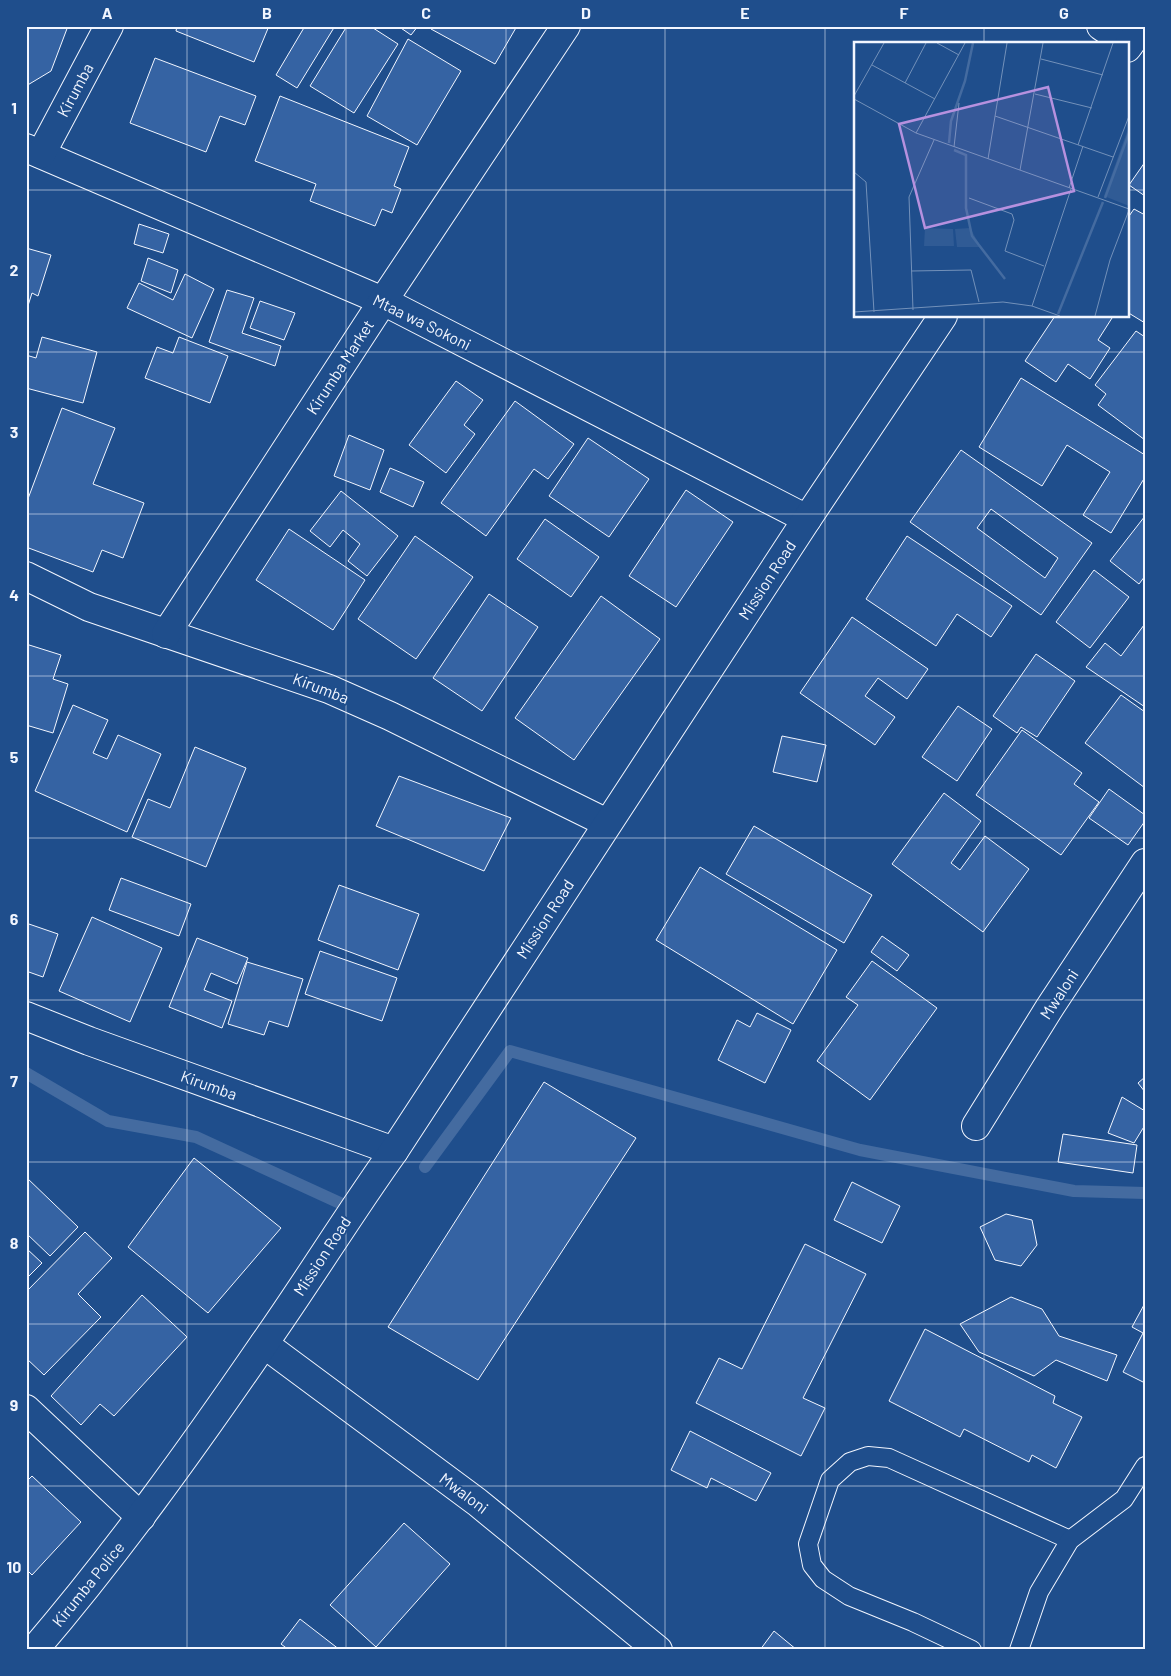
<svg xmlns="http://www.w3.org/2000/svg" width="1171" height="1676" font-family="Barlow,sans-serif">
  <style>
    .lines { fill: none; stroke-linecap: round; stroke-linejoin: round }
    .stream { stroke: #446ba0; stroke-width: 12 }
    .building { fill: #3563a3; stroke: #f2f6ff; fill-rule: evenodd }
    .lane-casing { stroke: #f2f6ff; stroke-width: 20 }
    .street-casing { stroke: #f2f6ff; stroke-width: 30 }
    .secondary-casing { stroke: #f2f6ff; stroke-width: 30 }
    .lane { stroke: #1f4e8c; stroke-width: 18 }
    .street { stroke: #1f4e8c; stroke-width: 28 }
    .secondary { stroke: #1f4e8c; stroke-width: 28 }
    .grid { fill: none; stroke: #f2f6ff; stroke-width: 1; stroke-opacity: 0.55 }
    .labels { text-anchor: middle; stroke-width: 4; stroke-linejoin: round; paint-order: stroke }
    .street-label { font-size: 16px; fill: #f2f6ff; stroke: #1f4e8c }
    .inset-river { fill: none; stroke: #446ba0; stroke-width: 2.5 }
    .inset-road { fill: none; stroke: #7391ba; stroke-width: 1 }
    .view { fill: #b691df; fill-opacity: 0.15; stroke: #b691df; stroke-width: 2.5 }
    .inset-edge { fill: none; stroke: #f2f6ff; stroke-width: 2.5 }
    .neatline { fill: none; stroke: #f2f6ff; stroke-width: 2 }
    .grid-label { font-size: 16px; text-anchor: middle; font-weight: bold; fill: #f2f6ff }
  </style>
  <rect width="100%" height="100%" fill="#1f4e8c"/>
  <g class="lines">
    <g class="stream">
      <path d="M26,1073L108,1121L196,1137L353,1209"/>
      <path d="M425,1167L510,1051L860,1150L1074,1191L1145,1193"/>
    </g>
  </g>
  <g class="building">
    <path d="M26,26H68L51,71L26,86Z"/>
    <path d="M177,26H269L254,62L176,31Z"/>
    <path d="M305,26H335L297,88L276,75Z"/>
    <path d="M347,26H370L398,44L354,113L310,86Z"/>
    <path d="M398,26H418L411,35Z"/>
    <path d="M433,26H517L495,64L431,29Z"/>
    <path d="M408,39L461,71L417,145L367,116Z"/>
    <path d="M155,58L256,96L245,125L220,116L206,152L130,123Z"/>
    <path d="M280,96L409,147L394,186L401,189L392,213L382,209L375,226L310,201L316,184L255,161Z"/>
    <path d="M1145,162V196L1129,185Z"/>
    <path d="M1134,209L1145,215V323L1127,312V219Z"/>
    <path d="M139,224L169,234L163,253L134,244Z"/>
    <path d="M26,248L51,255L38,296L32,293L26,312Z"/>
    <path d="M148,258L178,270L171,293L141,281Z"/>
    <path d="M185,274L214,289L192,338L127,308L139,283L173,300Z"/>
    <path d="M227,290L254,298L242,333L281,346L275,366L209,342Z"/>
    <path d="M260,301L295,313L284,340L250,328Z"/>
    <path d="M1055,316H1110L1112,318L1098,340L1110,348L1090,379L1068,364L1056,382L1025,361Z"/>
    <path d="M1136,331L1145,337V440L1098,405L1106,394L1095,385Z"/>
    <path d="M42,337L97,352L83,403L26,388V355L36,358Z"/>
    <path d="M179,337L228,356L210,403L145,378L157,347L173,353Z"/>
    <path d="M1021,378L1145,455V477L1111,533L1083,515L1110,472L1067,445L1042,486L979,447Z"/>
    <path d="M456,381L483,400L464,425L475,434L446,473L409,445Z"/>
    <path d="M515,401L574,444L548,479L534,469L486,536L441,503Z"/>
    <path d="M62,408L115,428L93,484L144,503L123,558L102,550L93,572L26,547V504Z"/>
    <path d="M349,435L384,450L370,490L334,476Z"/>
    <path d="M588,438L649,479L609,537L549,496Z"/>
    <path d="M961,450L1092,543L1041,615L910,522ZM991,509L1058,558L1045,578L977,528Z"/>
    <path d="M390,468L424,482L413,507L380,492Z"/>
    <path d="M686,490L733,522L676,607L629,576Z"/>
    <path d="M341,491L398,536L367,576L348,561L360,544L343,530L330,547L310,531Z"/>
    <path d="M1145,516V576L1139,584L1110,561Z"/>
    <path d="M545,519L599,557L571,597L517,559Z"/>
    <path d="M289,529L365,580L333,630L256,580Z"/>
    <path d="M415,536L473,577L416,659L358,619Z"/>
    <path d="M907,536L1012,606L991,637L957,614L936,646L866,599Z"/>
    <path d="M1094,570L1129,597L1090,648L1056,622Z"/>
    <path d="M489,594L538,627L482,711L433,678Z"/>
    <path d="M601,596L660,639L574,760L515,718Z"/>
    <path d="M852,617L928,669L907,699L878,678L865,696L895,717L875,745L800,693Z"/>
    <path d="M1144,625H1145V707L1086,667L1105,643L1121,656Z"/>
    <path d="M26,644L61,655L53,679L68,684L53,733L26,725Z"/>
    <path d="M1036,654L1075,681L1037,737L1021,727L1017,733L993,716Z"/>
    <path d="M1121,695L1145,712V788L1085,743Z"/>
    <path d="M73,705L108,720L93,753L107,759L118,735L161,754L127,832L35,791Z"/>
    <path d="M958,706L992,729L957,781L922,757Z"/>
    <path d="M1022,730L1082,773L1074,784L1099,802L1061,855L976,795Z"/>
    <path d="M782,736L826,745L817,782L773,772Z"/>
    <path d="M195,747L246,768L206,867L132,837L148,799L170,808Z"/>
    <path d="M399,776L511,818L484,871L376,826Z"/>
    <path d="M1109,789L1145,815V821L1128,845L1089,818Z"/>
    <path d="M944,793L981,821L951,863L960,870L985,836L1029,869L983,932L892,864Z"/>
    <path d="M754,826L872,895L844,943L726,874Z"/>
    <path d="M700,867L837,950L793,1024L656,940Z"/>
    <path d="M121,878L191,904L179,936L109,910Z"/>
    <path d="M339,885L419,914L398,970L318,940Z"/>
    <path d="M92,917L162,948L130,1022L59,991Z"/>
    <path d="M26,923L58,934L43,977L26,971Z"/>
    <path d="M882,936L909,955L897,971L871,952Z"/>
    <path d="M197,938L248,958L237,984L211,973L204,990L232,1001L222,1028L169,1007Z"/>
    <path d="M320,951L397,978L382,1021L305,994Z"/>
    <path d="M872,961L937,1008L870,1100L817,1061L858,1005L846,997Z"/>
    <path d="M247,962L303,979L288,1027L269,1021L264,1035L228,1024Z"/>
    <path d="M757,1013L791,1030L765,1083L718,1060L737,1020L750,1027Z"/>
    <path d="M1145,1077V1092L1138,1083Z"/>
    <path d="M544,1082L636,1138L478,1380L388,1327Z"/>
    <path d="M1122,1097L1145,1111V1125L1134,1143L1108,1133Z"/>
    <path d="M1063,1134L1137,1145L1133,1173L1058,1162Z"/>
    <path d="M194,1158L281,1228L208,1313L128,1247Z"/>
    <path d="M26,1177L78,1227L50,1256L26,1233Z"/>
    <path d="M852,1182L900,1206L882,1243L834,1220Z"/>
    <path d="M1006,1214L1032,1220L1037,1245L1021,1266L995,1260L980,1227Z"/>
    <path d="M85,1232L112,1258L78,1294L101,1317L44,1375L26,1358V1292Z"/>
    <path d="M805,1244L866,1274L803,1398L825,1408L801,1456L696,1403L719,1358L742,1369Z"/>
    <path d="M26,1248L42,1263L26,1279Z"/>
    <path d="M142,1295L187,1337L114,1416L100,1404L81,1425L51,1396Z"/>
    <path d="M1011,1297L1042,1309L1059,1336L1117,1355L1107,1381L1056,1360L1034,1376L979,1352L960,1324Z"/>
    <path d="M1145,1303V1383L1123,1372L1143,1333L1132,1327Z"/>
    <path d="M925,1329L1055,1396L1053,1403L1082,1417L1056,1468L1032,1455L1029,1462L964,1429L960,1437L889,1401Z"/>
    <path d="M690,1431L771,1473L756,1501L711,1478L707,1488L671,1470Z"/>
    <path d="M32,1476L81,1522L32,1575L26,1569V1482Z"/>
    <path d="M404,1523L450,1564L376,1647L330,1605Z"/>
    <path d="M300,1619L340,1650H289L281,1644Z"/>
    <path d="M774,1631L797,1650H760Z"/>
  </g>
  <g class="lines">
    <defs>
      <g id="lane">
        <path d="M972,1650L913,1622L849,1596L823,1579L812,1565L808,1544L830,1480L850,1462L868,1456L889,1458L1070,1540"/>
        <path d="M1019,1650L1039,1592L1070,1540L1124,1499L1145,1466"/>
      </g>
      <g id="street">
        <path d="M1101,26L1129,45"/>
        <path d="M26,148L383,301L807,519"/>
        <path d="M41,154L109,26"/>
        <path d="M26,576L89,607L329,689L390,716L607,823"/>
        <path d="M166,634L383,301L566,26"/>
        <path d="M26,1016L89,1041L394,1151"/>
        <path d="M976,1126L1050,1007L1145,863"/>
        <path d="M264,1344L477,1502L658,1650"/>
        <path d="M26,1409L141,1517"/>
      </g>
      <g id="secondary">
        <path d="M1127,48L1143,26"/>
        <path d="M34,1650C117,1553 191,1450 263,1345C308,1281 349,1214 394,1151L807,519L943,316"/>
      </g>
    </defs>
    <use href="#lane" class="lane-casing"/>
    <use href="#street" class="street-casing"/>
    <use href="#secondary" class="secondary-casing"/>
    <use href="#lane" class="lane"/>
    <use href="#street" class="street"/>
    <use href="#secondary" class="secondary"/>
  </g>
  <path class="grid" d="M187,26V1650M346,26V1650M506,26V1650M665,26V1650M825,26V1650M984,26V44M26,190H855M1127,190H1145M984,316V1650M26,352H1145M26,514H1145M26,676H1145M26,838H1145M26,1000H1145M26,1162H1145M26,1324H1145M26,1486H1145"/>
  <g class="labels">
    <g class="street-label">
      <text transform="translate(75 90) rotate(-62)" y="6">Kirumba</text>
      <text transform="translate(422 322) rotate(26)" y="6">Mtaa wa Sokoni</text>
      <text transform="translate(340 367) rotate(-57)" y="6">Kirumba Market</text>
      <text transform="translate(767 580) rotate(-57)" y="6">Mission Road</text>
      <text transform="translate(321 688) rotate(21)" y="6">Kirumba</text>
      <text transform="translate(545 919) rotate(-57)" y="6">Mission Road</text>
      <text transform="translate(1059 994) rotate(-57)" y="6">Mwaloni</text>
      <text transform="translate(209 1085) rotate(20)" y="6">Kirumba</text>
      <text transform="translate(322 1256) rotate(-57)" y="6">Mission Road</text>
      <text transform="translate(464 1493) rotate(37)" y="6">Mwaloni</text>
      <text transform="translate(88 1584) rotate(-51)" y="6">Kirumba Police</text>
    </g>
  </g>
  <g transform="translate(854 42)">
    <rect width="275" height="275" fill="#1f4e8c"/>
    <path d="M275,84V164L250,154ZM71,186L99,187L100,204H70ZM116,186L127,205H103L101,187Z" fill="#305b95"/>
    <path class="inset-river" d="M95,101L97,79L111,39L119,1M100,108L112,113V166L118,194L151,237M251,156L275,91M204,272L249,160"/>
    <path class="inset-road" d="M83,1L105,13M187,17L249,33M18,23L81,57M51,41L72,1M181,52L238,66M0,54L30,1M0,57L62,91L275,167M141,74L259,115M62,91L111,1M224,103L259,1M100,105L105,61M134,117L153,1M166,128L189,1M0,130L12,140L20,270M215,146L229,104M244,155L275,74M115,156L158,172L160,178L151,209L190,224M57,229L117,228L125,260M178,264L217,147M59,268L55,155L80,98M0,270L149,260L178,264L206,274M241,274L256,218L275,168"/>
    <path class="view" d="M194,45L220,149L71,186L45,82Z"/>
    <rect width="275" height="275" class="inset-edge"/>
  </g>
  <rect width="1171" height="1676" fill="none" stroke="#1f4e8c" stroke-width="55"/>
  <rect x="28" y="28" width="1116" height="1620" class="neatline"/>
  <g class="grid-label">
    <text x="107" y="19">A</text>
    <text x="267" y="19">B</text>
    <text x="426" y="19">C</text>
    <text x="586" y="19">D</text>
    <text x="745" y="19">E</text>
    <text x="904" y="19">F</text>
    <text x="1064" y="19">G</text>
    <text x="14" y="114">1</text>
    <text x="14" y="276">2</text>
    <text x="14" y="438">3</text>
    <text x="14" y="601">4</text>
    <text x="14" y="763">5</text>
    <text x="14" y="925">6</text>
    <text x="14" y="1087">7</text>
    <text x="14" y="1249">8</text>
    <text x="14" y="1411">9</text>
    <text x="14" y="1573">10</text>
  </g>
</svg>
